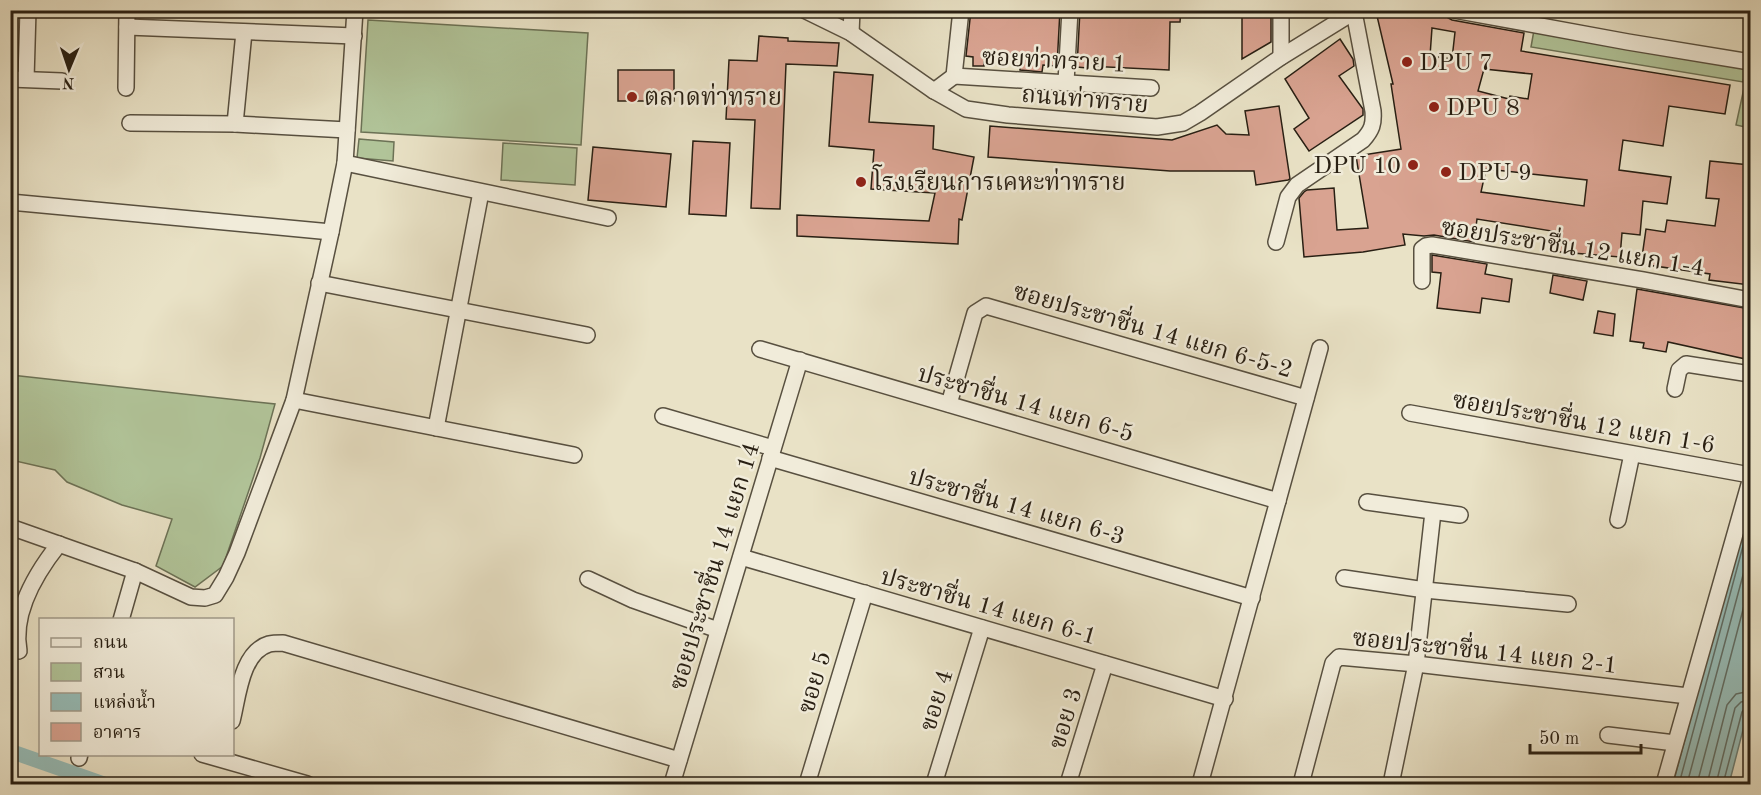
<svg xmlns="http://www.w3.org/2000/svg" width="1761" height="795" font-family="'Old Standard TT','Noto Serif Thai',serif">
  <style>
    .green { fill: #b1c499; stroke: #6c7256; stroke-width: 1.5 }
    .water { fill: #97bdb8; stroke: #6b7e76; stroke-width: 1.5 }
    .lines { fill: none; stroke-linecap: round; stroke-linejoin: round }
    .shore { stroke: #606e66; stroke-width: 1.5 }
    .canal { stroke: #97bdb8; stroke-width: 15 }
    .building { fill: #d9a391; stroke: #281f13; stroke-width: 1.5; fill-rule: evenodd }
    .minor-casing { stroke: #585040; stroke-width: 18 }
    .minor { stroke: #f1ecda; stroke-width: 15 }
    .poi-dot { fill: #8f2418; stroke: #f1ecda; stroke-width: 2 }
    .labels { text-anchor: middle; stroke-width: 5; stroke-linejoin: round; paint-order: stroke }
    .street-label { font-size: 24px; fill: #281f13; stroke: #f1ecda }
    .poi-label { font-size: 24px; fill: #281f13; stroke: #f1ecda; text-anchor: start }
  </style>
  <rect width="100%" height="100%" fill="#e9e2c6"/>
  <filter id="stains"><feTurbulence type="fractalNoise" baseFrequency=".00333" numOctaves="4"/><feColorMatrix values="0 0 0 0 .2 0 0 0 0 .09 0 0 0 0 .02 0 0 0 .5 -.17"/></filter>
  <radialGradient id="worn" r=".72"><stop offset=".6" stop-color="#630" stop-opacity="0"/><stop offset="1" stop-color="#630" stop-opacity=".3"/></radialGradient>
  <g class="green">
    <path d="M368,20L588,33L581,145L361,132Z"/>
    <path d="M1534,30L1747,64L1743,82L1531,47Z"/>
    <path d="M1749,65H1750V128L1736,125Z"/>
    <path d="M359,139L394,142L393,161L357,158Z"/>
    <path d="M503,143L577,148L575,185L501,180Z"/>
    <path d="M11,375L275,404L260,458L223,566L195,587L156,566L172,519L122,505L67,482L55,470L11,460Z"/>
  </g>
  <path class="water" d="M1750,496V703L1729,784H1673Z"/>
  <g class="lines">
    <g class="shore">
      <path d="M1679,784L1750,520"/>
      <path d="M1687,784L1750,549"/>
      <path d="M1697,784L1750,583"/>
      <path d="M1707,784L1727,705L1736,694L1750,691"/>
      <path d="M1716,784L1735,708L1741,702L1750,700"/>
      <path d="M1723,784L1742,712L1745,708L1750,707"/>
    </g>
    <path class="canal" d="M10,751L104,784"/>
  </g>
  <g class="building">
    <path d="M971,10H1060L1057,66L1043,65L1042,72L1020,70V64L984,62V66H973V57L966,56Z"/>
    <path d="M1080,10H1181L1180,22H1170L1169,70L1087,66V68L1077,67Z"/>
    <path d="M1242,10H1271V42L1242,59Z"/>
    <path d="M1390,11L1445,17V16L1452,20L1524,33L1521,51L1730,85L1725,114L1669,106L1663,146L1623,140L1619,170L1671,177L1667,204L1643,201L1640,235L1622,233L1620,257L1549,251L1552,231L1477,219L1474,242L1434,235L1424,236L1403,234L1405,245L1363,252L1304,257L1299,198L1304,192L1307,190L1334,188L1337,230L1368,228L1356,156L1401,149L1391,84H1393L1377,16ZM1432,28L1455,32L1452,59L1430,56ZM1484,69L1532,74L1528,99L1510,96L1509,99L1478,91ZM1486,169L1587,180L1584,206L1481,192Z"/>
    <path d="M759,36L788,38V41L839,43L837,66L786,64L780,209L751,208L755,120L726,119L729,60L757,61Z"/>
    <path d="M1340,39L1353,59L1354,66L1339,76L1363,109V115L1309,151L1294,129L1309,118L1285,79Z"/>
    <rect x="618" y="70" width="56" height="31"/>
    <path d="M834,72L873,75L869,122L934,126L933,149L974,157L962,220L959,219L958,244L797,236V215L929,221L935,193L871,189L874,150L829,146Z"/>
    <path d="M1279,106L1290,179L1288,180L1256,185L1254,171H1170L988,157L990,126L1172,140L1217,125L1226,134L1249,135L1245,111Z"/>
    <path d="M693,141L730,143L726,216L689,214Z"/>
    <path d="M593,147L671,154L666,207L588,200Z"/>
    <path d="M1710,161L1750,165V285L1709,280L1710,274L1641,264L1646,229L1665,232L1667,220L1715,226L1719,199L1706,198Z"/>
    <path d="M1432,255L1487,264L1485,274L1512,279L1509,302L1482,298L1480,313L1437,308L1441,273L1432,272Z"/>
    <path d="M1553,275L1587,281L1583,300L1550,293Z"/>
    <path d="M1637,289L1750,309V360L1668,342L1666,352L1643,348L1644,343L1630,341Z"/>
    <path d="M1598,311L1615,314L1613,336L1594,333Z"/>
  </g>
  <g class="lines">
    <defs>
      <g id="minor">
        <path d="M804,10L851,33L934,91L966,109L1008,115L1157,127L1183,123L1200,113L1281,57L1357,10"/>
        <path d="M1281,10V57"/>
        <path d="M1454,10L1628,42L1750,62"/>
        <path d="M127,27L354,36"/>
        <path d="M851,33L852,10"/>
        <path d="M954,76L1151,88"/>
        <path d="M10,79L62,81"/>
        <path d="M26,79L28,10"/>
        <path d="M1066,82L1070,10"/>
        <path d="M126,88L127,10"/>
        <path d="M934,91L954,76L961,10"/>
        <path d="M130,123L235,124L347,130"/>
        <path d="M235,124L244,32"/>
        <path d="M345,163L608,218"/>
        <path d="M10,202L331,232"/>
        <path d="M1276,242L1288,197L1297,185L1363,140C1372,130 1374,124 1373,111L1354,12"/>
        <path d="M1422,281V249L1426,246L1432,245L1643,280L1750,300"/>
        <path d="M319,283L587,335"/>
        <path d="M760,349L1278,501"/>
        <path d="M1675,389L1679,370L1686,364L1750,374"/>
        <path d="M294,400L574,455"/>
        <path d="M949,404L975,313L986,306L1306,398"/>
        <path d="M1410,413L1750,475"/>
        <path d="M663,416L773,448"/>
        <path d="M436,428L481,192"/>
        <path d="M770,458L1252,598"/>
        <path d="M1367,502L1460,515"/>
        <path d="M1618,520L1632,454"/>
        <path d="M16,529L135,571L191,597L205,598L215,595L226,577L237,553L294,400L331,232L345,163L355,10"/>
        <path d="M741,557L1225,699"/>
        <path d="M1344,578L1425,590L1568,604"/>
        <path d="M588,579L633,600L718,630"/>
        <path d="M121,620L135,571"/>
        <path d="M19,651C12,613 36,573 59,544"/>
        <path d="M232,721C238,698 241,652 269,644C273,643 279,643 283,643L679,760"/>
        <path d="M1608,735L1675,743"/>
        <path d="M202,754L307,784"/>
        <path d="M79,758L80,754"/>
        <path d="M672,784L800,360"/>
        <path d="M807,784L865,593"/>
        <path d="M934,784L982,628"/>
        <path d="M1068,784L1105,664"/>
        <path d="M1200,784L1320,348"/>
        <path d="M1301,784L1333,663L1339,657L1416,664L1688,696"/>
        <path d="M1391,784L1416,664L1433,512"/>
        <path d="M1664,784L1750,481"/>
      </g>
    </defs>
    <use href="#minor" class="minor-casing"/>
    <use href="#minor" class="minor"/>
  </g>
  <g class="poi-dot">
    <circle cx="1407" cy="62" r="6"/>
    <circle cx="632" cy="97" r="6"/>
    <circle cx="1434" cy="107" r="6"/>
    <circle cx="1413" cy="165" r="6"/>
    <circle cx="1446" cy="172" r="6"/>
    <circle cx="861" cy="182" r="6"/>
  </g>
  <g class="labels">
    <g class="street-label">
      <text transform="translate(1054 60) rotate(3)" y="8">ซอยท่าทราย 1</text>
      <text transform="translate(1085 99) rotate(5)" y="8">ถนนท่าทราย</text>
      <text transform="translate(1573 247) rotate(9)" y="8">ซอยประชาชื่น 12 แยก 1-4</text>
      <text transform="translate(1153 330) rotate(16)" y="8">ซอยประชาชื่น 14 แยก 6-5-2</text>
      <text transform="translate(1026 403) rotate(16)" y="8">ประชาชื่น 14 แยก 6-5</text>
      <text transform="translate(1584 422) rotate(10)" y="8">ซอยประชาชื่น 12 แยก 1-6</text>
      <text transform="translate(1017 506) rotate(16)" y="8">ประชาชื่น 14 แยก 6-3</text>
      <text transform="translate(714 566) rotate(-73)" y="8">ซอยประชาชื่น 14 แยก 14</text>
      <text transform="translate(989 606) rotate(16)" y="8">ประชาชื่น 14 แยก 6-1</text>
      <text transform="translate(1485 651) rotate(6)" y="8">ซอยประชาชื่น 14 แยก 2-1</text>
      <text transform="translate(814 682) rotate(-73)" y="8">ฃอย 5</text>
      <text transform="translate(936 700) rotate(-73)" y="8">ขอย 4</text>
      <text transform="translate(1065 718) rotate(-73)" y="8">ขอย 3</text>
    </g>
    <g class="poi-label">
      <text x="1419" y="70">DPU 7</text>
      <text x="644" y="105">ตลาดท่าทราย</text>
      <text x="1446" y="115">DPU 8</text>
      <text x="1401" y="173" text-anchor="end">DPU 10</text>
      <text x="1458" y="180">DPU 9</text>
      <text x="873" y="190">โรงเรียนการเคหะท่าทราย</text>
    </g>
  </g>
  <rect width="1761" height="795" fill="none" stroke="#e9e2c6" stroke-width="36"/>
  <rect x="12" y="12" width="1737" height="771" fill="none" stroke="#281f13" stroke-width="3"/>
  <rect x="18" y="18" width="1725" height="759" fill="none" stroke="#281f13" stroke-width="1.5"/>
  <rect x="39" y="618" width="195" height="138" fill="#f1ecda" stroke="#a19a8a" stroke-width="1.5"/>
  <rect x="51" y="638" width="30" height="9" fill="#f1ecda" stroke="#a19a8a" stroke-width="1.5"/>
  <text x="93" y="648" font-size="18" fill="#281f13">ถนน</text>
  <rect x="51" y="663" width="30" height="18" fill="#b1c499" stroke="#a19a8a" stroke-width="1.5"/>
  <text x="93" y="678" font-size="18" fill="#281f13">สวน</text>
  <rect x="51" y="693" width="30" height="18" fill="#97bdb8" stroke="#a19a8a" stroke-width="1.5"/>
  <text x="93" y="708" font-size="18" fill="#281f13">แหล่งน้ำ</text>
  <rect x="51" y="723" width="30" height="18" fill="#d9a391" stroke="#a19a8a" stroke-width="1.5"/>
  <text x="93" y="738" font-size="18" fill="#281f13">อาคาร</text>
  <g transform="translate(69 69) rotate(182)" stroke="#f1ecda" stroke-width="4.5" paint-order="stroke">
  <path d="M0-4.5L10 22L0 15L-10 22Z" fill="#281f13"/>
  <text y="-9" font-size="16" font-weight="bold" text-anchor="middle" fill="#281f13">N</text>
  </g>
  <path d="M1530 744v9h111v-9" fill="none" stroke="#281f13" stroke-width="3"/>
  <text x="1539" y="744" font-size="18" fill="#281f13" stroke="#f1ecda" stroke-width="4.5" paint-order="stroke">50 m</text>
  <rect width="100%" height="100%" filter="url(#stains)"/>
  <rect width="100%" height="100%" fill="url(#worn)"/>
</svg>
